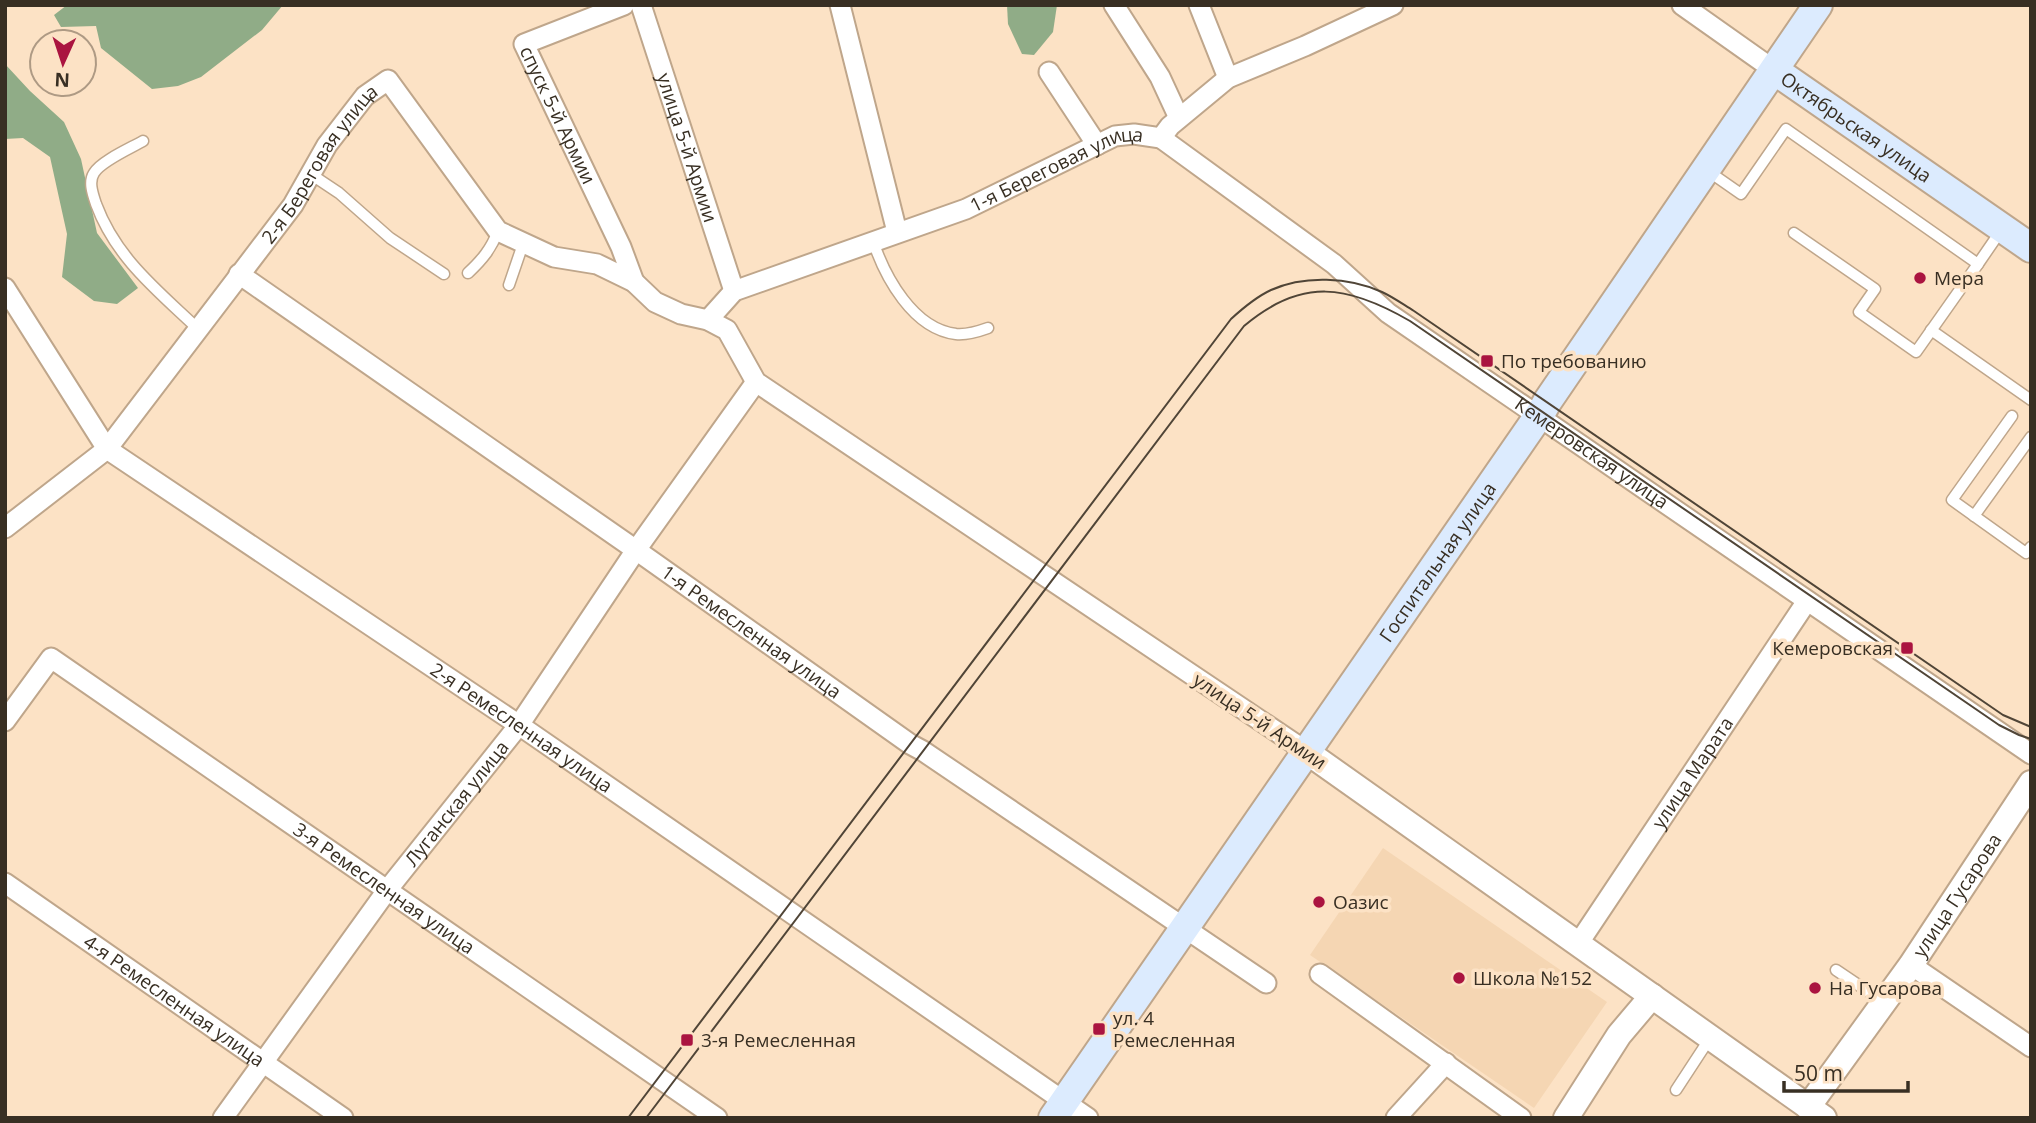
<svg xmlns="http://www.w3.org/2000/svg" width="2036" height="1123" font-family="'Open Sans',sans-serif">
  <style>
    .built { fill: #f5d6b3 }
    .forest { fill: #90ac87 }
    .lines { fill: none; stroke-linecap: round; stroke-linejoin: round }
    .service-casing { stroke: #bfa68b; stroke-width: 13 }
    .minor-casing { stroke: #bfa68b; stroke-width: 23 }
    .tertiary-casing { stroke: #bfa68b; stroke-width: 28 }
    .secondary-casing { stroke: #bfa68b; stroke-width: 32 }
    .service { stroke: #fff; stroke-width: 10 }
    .minor { stroke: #fff; stroke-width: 19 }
    .tertiary { stroke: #fff; stroke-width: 24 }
    .secondary { stroke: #dcebfe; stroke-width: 28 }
    .tram { stroke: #504537; stroke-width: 2 }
    .poi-dot { fill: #aa1440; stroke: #fce2c5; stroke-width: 2.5 }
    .labels { text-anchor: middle; stroke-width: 7; stroke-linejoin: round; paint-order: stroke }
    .street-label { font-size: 19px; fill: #382f23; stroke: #fce2c5 }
    .poi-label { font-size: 19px; fill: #382f23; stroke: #fce2c5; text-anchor: start }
  </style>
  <rect width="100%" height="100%" fill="#fce2c5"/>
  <path class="built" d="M1383,848L1607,1002L1534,1108L1310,955Z"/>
  <g class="forest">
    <path d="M67,5H283L262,30L201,77L178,86L152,89L101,48L96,26L61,27L54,15Z"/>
    <path d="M1007,5H1057L1053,32L1034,55L1022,54L1008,24Z"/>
    <path d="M5,64L30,91L64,122L81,159L97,233L138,288L117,304L94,301L62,277L67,234L50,157L23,138L5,139Z"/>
  </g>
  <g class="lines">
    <defs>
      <g id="service">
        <path d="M143,141C131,148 101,161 94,173C88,182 93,195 96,204C116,258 157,290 197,328"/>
        <path d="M1708,171L1741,194L1786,129L1978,264L2002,229"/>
        <path d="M312,175L339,193L390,238L444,274"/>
        <path d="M1794,233L1875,289L1859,312L1916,352L1978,264"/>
        <path d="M873,241C885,277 913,329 956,334C967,335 977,332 988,328"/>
        <path d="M468,273C482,260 491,249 498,231"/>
        <path d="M509,285L523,244"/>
        <path d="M1931,330L2031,400"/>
        <path d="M2012,416L1952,500L2026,553L2031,547"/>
        <path d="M1974,516L2031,437"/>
        <path d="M1836,970L1885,1003"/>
        <path d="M1676,1090L1710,1038"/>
      </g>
      <g id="minor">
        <path id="s1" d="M624,5L524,44L621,247L634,282"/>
        <path id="s2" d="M641,5L734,291"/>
        <path d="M840,5L897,232"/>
        <path d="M1114,5L1160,77L1179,118"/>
        <path d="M1199,5L1228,78"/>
        <path d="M1682,5L1774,70"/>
        <path d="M1049,72L1097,145"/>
        <path id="s3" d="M1161,138L1334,264L1388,313L2031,754"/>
        <path id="s4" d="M239,274L636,550L910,744L923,751L1266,983"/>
        <path id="s5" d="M5,288L107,449L519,725L1088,1118"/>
        <path id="s6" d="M708,320L734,291L966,209L1115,136L1134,134L1161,138L1170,126L1228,78L1305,46L1393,5"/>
        <path id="s7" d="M5,528L107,449L293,205L327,145L365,96L388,80L498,231L554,257L597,264L634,282L655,302L681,314L708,320L727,330L756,382L1307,752"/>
        <path id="s8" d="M5,721L51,658L717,1118"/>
        <path id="s9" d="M5,883L343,1118"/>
        <path id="s10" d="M1578,944L1807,601"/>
        <path d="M1911,965L2031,1047"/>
        <path d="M1320,974L1521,1118"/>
        <path id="s11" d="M223,1118L388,889L519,725L636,550L756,382"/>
        <path d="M1396,1118L1446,1063"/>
      </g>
      <g id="tertiary">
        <path d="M1307,752L1824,1118"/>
        <path id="s12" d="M1808,1107L1911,965L2031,783"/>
        <path d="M1566,1118L1619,1035L1652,996"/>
      </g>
      <g id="secondary">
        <path id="s13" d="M1774,70L2031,248"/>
        <path id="s14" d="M1053,1118L1542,411L1547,402L1818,5"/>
      </g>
    </defs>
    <use href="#service" class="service-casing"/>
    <use href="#minor" class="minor-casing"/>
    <use href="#tertiary" class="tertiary-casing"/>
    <use href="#secondary" class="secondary-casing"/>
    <use href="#service" class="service"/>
    <use href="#minor" class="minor"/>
    <use href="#tertiary" class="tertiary"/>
    <use href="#secondary" class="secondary"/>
    <g class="tram">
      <path d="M628,1118L1231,319C1243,308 1256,297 1271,290C1304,275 1349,277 1382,292C1393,297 1404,305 1414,311L2003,715L2031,727"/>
      <path d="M646,1118L1244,326C1302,277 1348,285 1410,321L1999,725L2019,735L2031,739"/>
    </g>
  </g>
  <g class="poi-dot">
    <circle cx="1920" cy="278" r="7"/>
    <rect x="1480" y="354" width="14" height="14" rx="3.5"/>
    <rect x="1900" y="641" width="14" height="14" rx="3.5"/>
    <circle cx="1319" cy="902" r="7"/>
    <circle cx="1459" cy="978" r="7"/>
    <circle cx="1815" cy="988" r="7"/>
    <rect x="1092" y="1022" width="14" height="14" rx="3.5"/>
    <rect x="680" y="1033" width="14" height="14" rx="3.5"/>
  </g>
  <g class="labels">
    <g class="street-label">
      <text dy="7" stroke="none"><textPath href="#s1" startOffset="186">спуск 5-й Армии</textPath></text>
      <text dy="7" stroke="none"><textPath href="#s13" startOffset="100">Октябрьская улица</textPath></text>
      <text dy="7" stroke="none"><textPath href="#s2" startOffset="150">улица 5-й Армии</textPath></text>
      <text dy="7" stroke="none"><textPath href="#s7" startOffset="485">2-я Береговая улица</textPath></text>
      <text dy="7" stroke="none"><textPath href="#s6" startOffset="385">1-я Береговая улица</textPath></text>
      <text dy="7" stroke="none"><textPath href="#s3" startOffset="534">Кемеровская улица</textPath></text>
      <text dy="7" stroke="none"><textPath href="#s14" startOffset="676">Госпитальная улица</textPath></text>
      <text dy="7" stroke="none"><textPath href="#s4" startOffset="625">1-я Ремесленная улица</textPath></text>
      <text transform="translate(1260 721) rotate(34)" y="7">улица 5-й Армии</text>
      <text dy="7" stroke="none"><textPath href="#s5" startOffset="690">2-я Ремесленная улица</textPath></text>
      <text dy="7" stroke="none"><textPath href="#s10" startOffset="206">улица Марата</textPath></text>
      <text dy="7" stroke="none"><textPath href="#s11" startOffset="392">Луганская улица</textPath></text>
      <text dy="7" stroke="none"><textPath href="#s8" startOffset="483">3-я Ремесленная улица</textPath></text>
      <text dy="7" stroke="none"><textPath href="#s12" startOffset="259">улица Гусарова</textPath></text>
      <text dy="7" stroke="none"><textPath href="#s9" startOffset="206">4-я Ремесленная улица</textPath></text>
    </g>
    <g class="poi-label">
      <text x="1934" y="285">Мера</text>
      <text x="1501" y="368">По требованию</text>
      <text x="1893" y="655" text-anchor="end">Кемеровская</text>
      <text x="1333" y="909">Оазис</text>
      <text x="1473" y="985">Школа №152</text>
      <text x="1829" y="995">На Гусарова</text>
      <text x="1113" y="1025">ул. 4<tspan x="1113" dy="22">Ремесленная</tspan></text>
      <text x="701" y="1047">3-я Ремесленная</text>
    </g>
  </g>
  <rect width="2036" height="1123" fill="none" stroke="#382f23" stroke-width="14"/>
  <g transform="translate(63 63) rotate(183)"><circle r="33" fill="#fce2c5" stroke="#ae9a84" stroke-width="2"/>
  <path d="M0-5L12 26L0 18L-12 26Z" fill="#aa1440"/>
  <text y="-10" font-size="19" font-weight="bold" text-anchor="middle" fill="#382f23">N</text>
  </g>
  <path d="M1784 1081v10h124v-10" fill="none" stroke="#382f23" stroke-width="3.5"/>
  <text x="1794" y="1081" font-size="21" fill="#382f23" stroke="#fce2c5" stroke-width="5" paint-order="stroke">50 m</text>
</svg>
